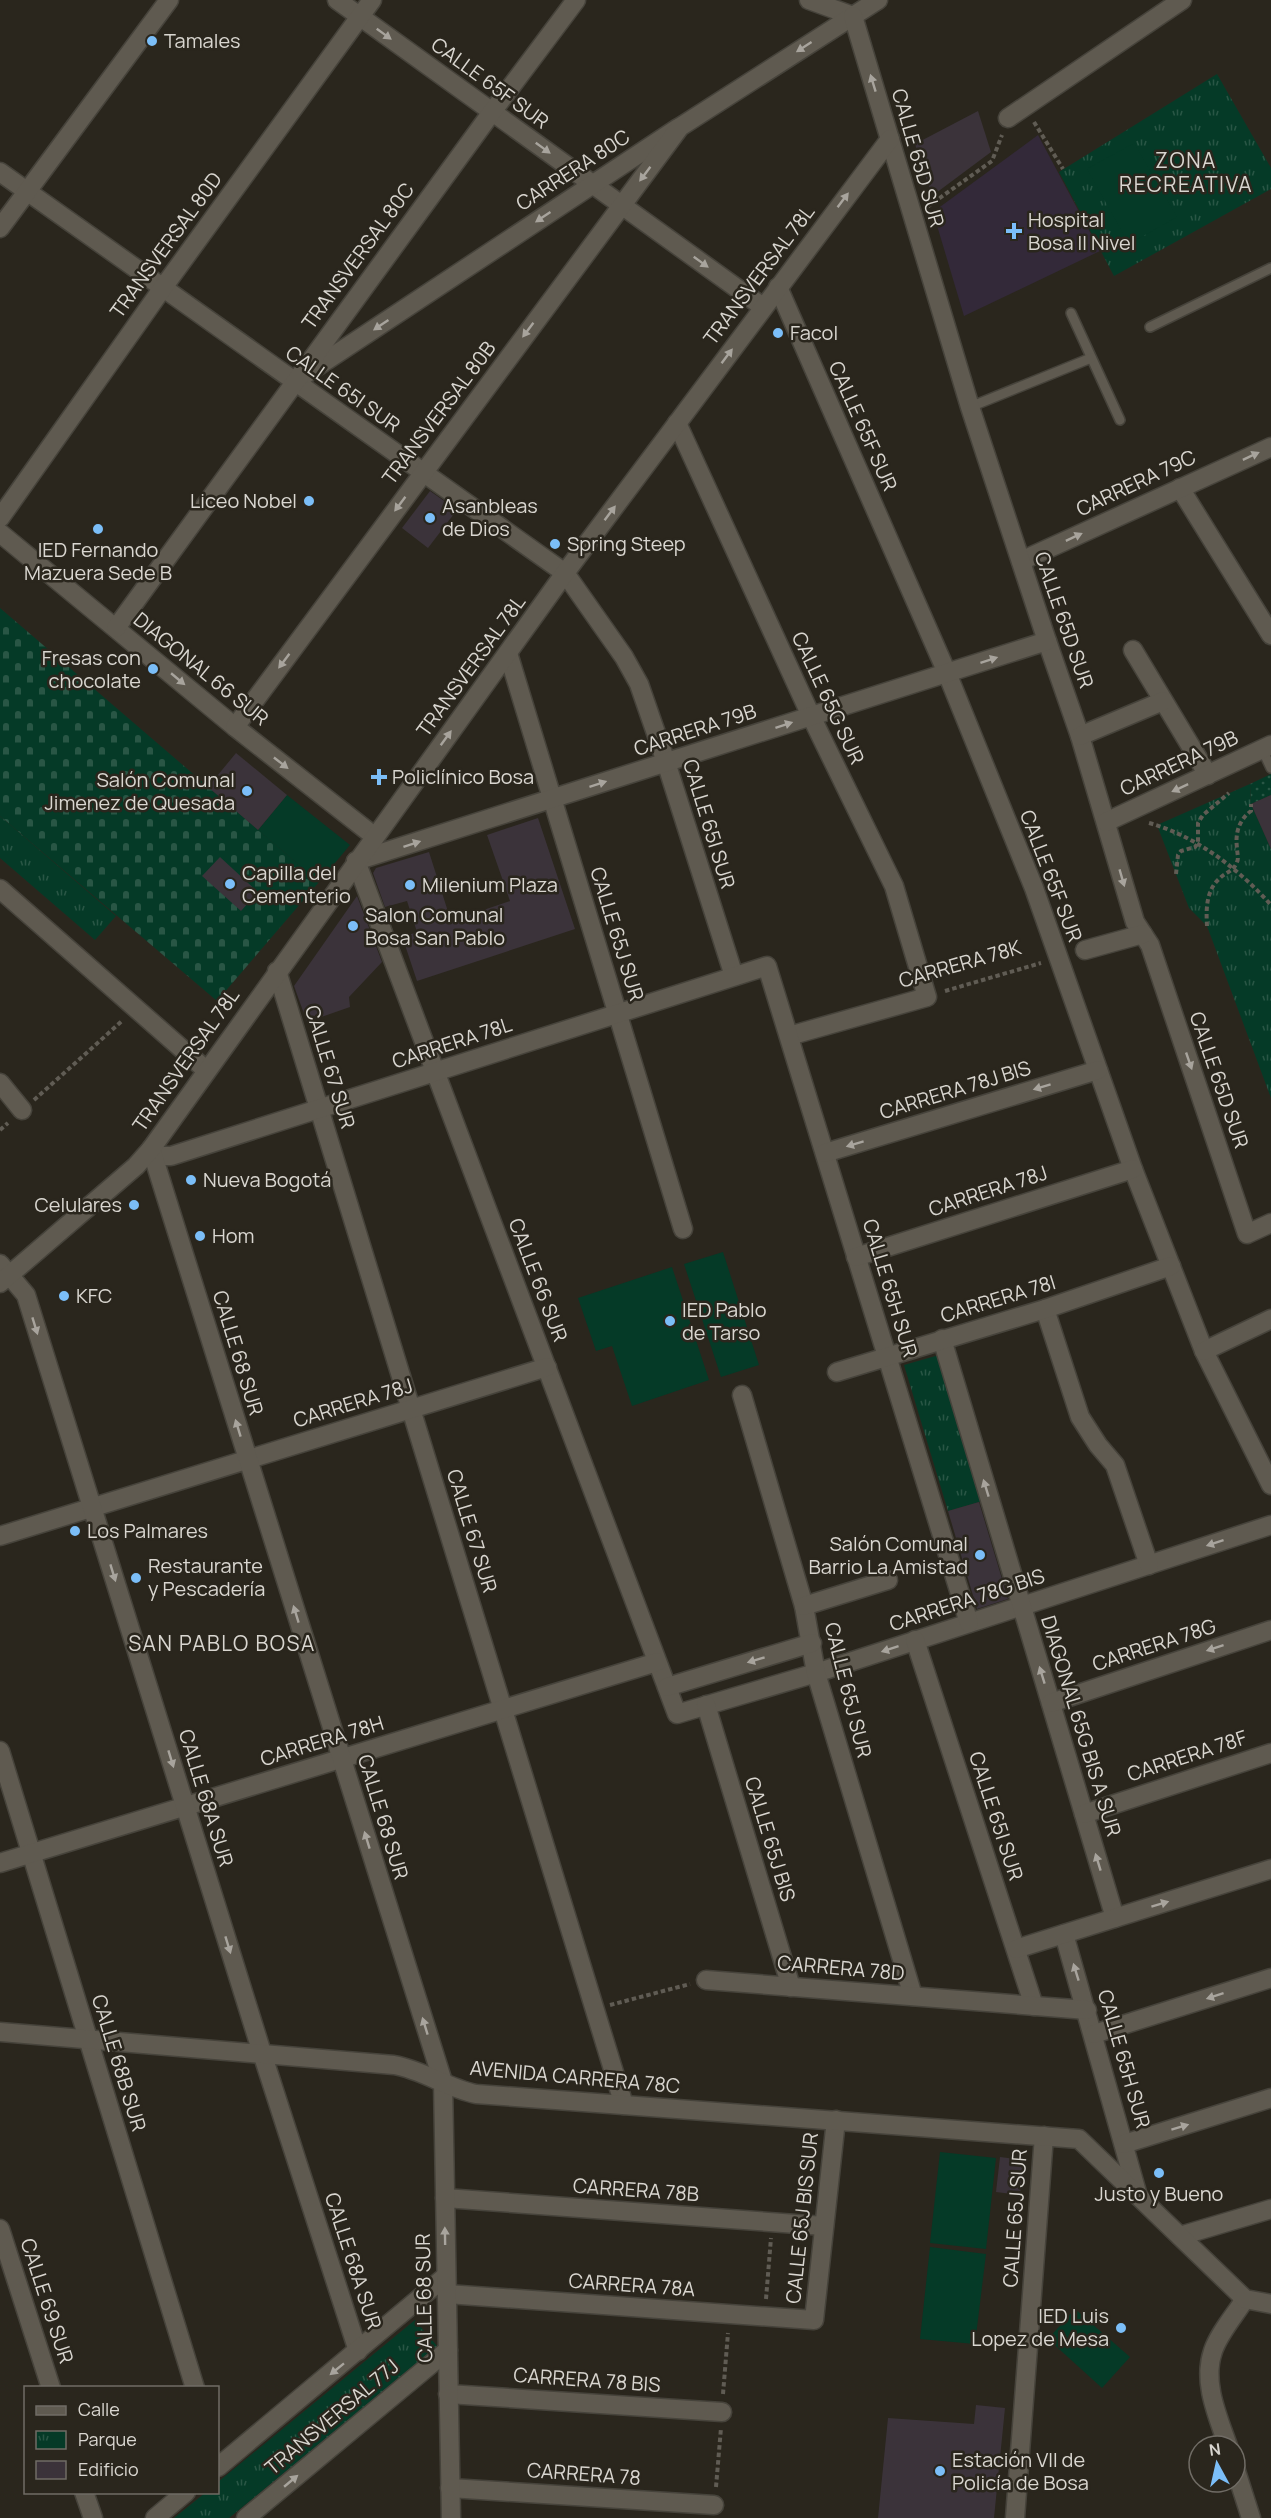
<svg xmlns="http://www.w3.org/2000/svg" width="1271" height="2518" font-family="Manrope,sans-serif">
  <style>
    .medical { fill: #332939 }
    .grass { fill: url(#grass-dots) }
    .cemetery { fill: url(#cemetery-stones) }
    .park { fill: url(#park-tufts) }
    .garden { fill: #053a27 }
    .building { fill: #3b333a }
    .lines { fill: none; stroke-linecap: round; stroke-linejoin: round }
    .lane-casing { stroke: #46433b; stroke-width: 12 }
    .street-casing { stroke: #46433b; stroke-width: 21 }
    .secondary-casing { stroke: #46433b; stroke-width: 21 }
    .path { stroke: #605c54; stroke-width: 4; stroke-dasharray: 4.5 3; stroke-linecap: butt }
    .lane { stroke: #5f5a50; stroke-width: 9 }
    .street { stroke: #5f5a50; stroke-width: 18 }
    .secondary { stroke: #5f5a50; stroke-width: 18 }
    .oneway { fill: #a8a49d }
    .poi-dot { fill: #7bbef8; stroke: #2a261d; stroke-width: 2 }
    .labels { text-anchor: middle; stroke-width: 5; stroke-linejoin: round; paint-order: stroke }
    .poi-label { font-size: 20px; fill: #d9d6d0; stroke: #2a261d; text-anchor: start }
    .street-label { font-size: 20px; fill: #d9d6d0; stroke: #2a261d }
    .neighbourhood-label { font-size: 21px; letter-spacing: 1.5px; fill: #d9d6d0; stroke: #2a261d }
  </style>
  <defs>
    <pattern id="grass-dots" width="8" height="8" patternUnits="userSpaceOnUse" patternTransform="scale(1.5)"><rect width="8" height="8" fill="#053a27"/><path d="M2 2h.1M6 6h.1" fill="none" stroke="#295645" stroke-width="1.8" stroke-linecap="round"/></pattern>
    <pattern id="cemetery-stones" width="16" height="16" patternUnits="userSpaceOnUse" patternTransform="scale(1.5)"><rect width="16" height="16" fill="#053a27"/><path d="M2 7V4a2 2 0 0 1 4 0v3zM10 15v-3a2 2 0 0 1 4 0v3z" fill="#295645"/></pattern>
    <pattern id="park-tufts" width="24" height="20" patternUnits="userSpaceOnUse" patternTransform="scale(1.5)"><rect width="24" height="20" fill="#053a27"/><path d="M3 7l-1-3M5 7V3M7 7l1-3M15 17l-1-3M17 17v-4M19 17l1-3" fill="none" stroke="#295645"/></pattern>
  </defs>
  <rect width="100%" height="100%" fill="#2a261d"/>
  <path class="medical" d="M1038,135L1100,251L964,316L933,212Z"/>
  <path class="grass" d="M1271,774V795L1251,804L1250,784Z"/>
  <path class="cemetery" d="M0,608L319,882L217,1001L0,816Z"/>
  <g class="park">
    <path d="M1217,74L1271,168V189L1114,276L1059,172Z"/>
    <path d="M1250,784L1251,804L1271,849V1098L1207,926L1189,908L1157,825Z"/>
    <path d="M0,816L116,916L95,940L0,858Z"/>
    <path d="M939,1355L983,1501L948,1511L904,1365Z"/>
    <path d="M415,2320L438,2347L229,2518H174L205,2493L218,2492V2482Z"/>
  </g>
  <g class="garden">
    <path d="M1134,143L1177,217L1129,244L1087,169Z"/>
    <path d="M287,795L350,845L319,882L258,830Z"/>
    <path d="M723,1252L759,1365L721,1377L684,1264Z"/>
    <path d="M672,1267L709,1380L632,1406L612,1346L596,1351L578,1298Z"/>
    <path d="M940,2152L996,2158L986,2249L930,2243Z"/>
    <path d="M930,2247L986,2254L975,2344L920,2339Z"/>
    <path d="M1075,2309L1130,2357L1102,2388L1048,2339Z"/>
  </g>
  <g class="building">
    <path d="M978,111L991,152L932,196L915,144Z"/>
    <path d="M430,491L457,510L428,548L402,528Z"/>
    <path d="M236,753L287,795L258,830L208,787Z"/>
    <path d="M1271,795V849L1251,804Z"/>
    <path d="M538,818L575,929L417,981L403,939L399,943L397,939L417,932L407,901L385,907L373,873L376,868L429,852L451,921L510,901L487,835Z"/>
    <path d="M220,857L258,892L241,911L202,876Z"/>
    <path d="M357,896L382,962L349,997L350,1007L307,1022L294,986Z"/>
    <path d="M979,1502L1008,1599L977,1609L948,1511Z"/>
    <path d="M1000,2157L1024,2160L1020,2195L996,2192Z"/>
    <path d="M976,2405L1005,2408L994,2518H878L888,2418L974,2424Z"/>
  </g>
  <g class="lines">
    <defs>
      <g id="lane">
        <path d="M1071,313L1120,420"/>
        <path d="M1150,327L1271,268"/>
        <path d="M970,407L1091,358"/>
        <path d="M1262,749L1271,768"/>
      </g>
      <g id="street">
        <path d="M337,0L763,307"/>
        <path d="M809,0L853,16"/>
        <path d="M1008,118L1182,0"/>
        <path d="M0,172L565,573L624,657L639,684L666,762L734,976"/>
        <path d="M778,287L947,673L1034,888L1133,1169L1204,1351L1271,1485"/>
        <path d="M306,374L678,128"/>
        <path d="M677,423L811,716L894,886L927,997L789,1036"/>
        <path d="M1180,488L1271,635"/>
        <path d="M0,518L162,289L372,0"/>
        <path d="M0,533L235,727"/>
        <path d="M116,628L492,112L576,0"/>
        <path d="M1047,641L1080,736L1135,922L1150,945L1247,1234L1271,1223"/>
        <path d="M1133,650L1208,775"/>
        <path d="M508,653L683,1229"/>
        <path d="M1080,736L1163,701"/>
        <path d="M1106,822L1271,745"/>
        <path d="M356,861L677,1714L816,1673L1271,1525"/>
        <path d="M0,889L206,1070"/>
        <path d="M1085,950L1143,934"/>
        <path d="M277,971L624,2105"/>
        <path d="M0,1083L22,1110"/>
        <path d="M151,1149L160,1156H171L767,966L969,1623"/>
        <path d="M825,1153L1098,1070"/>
        <path d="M856,1257L1133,1169"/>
        <path d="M1045,1309L1080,1417L1098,1445L1115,1465L1149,1565"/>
        <path d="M942,1339L1115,1918"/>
        <path d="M1204,1351L1271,1319"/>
        <path d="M837,1372L1045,1309L1171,1266"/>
        <path d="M742,1395L804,1606L816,1673L913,1996"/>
        <path d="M0,1536L547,1367"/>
        <path d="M804,1606L888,1580"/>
        <path d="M915,1640L1034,2006"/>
        <path d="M667,1687L812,1643"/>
        <path d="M1051,1703L1271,1630"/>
        <path d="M706,1705L791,1987"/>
        <path d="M0,1751L195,2388"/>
        <path d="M1084,1814L1271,1753"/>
        <path d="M0,1863L657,1662"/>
        <path d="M1064,1934L1138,2196"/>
        <path d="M1016,1949L1271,1869"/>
        <path d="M706,1980L1087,2010"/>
        <path d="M1094,2034L1271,1978"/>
        <path d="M262,2053L358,2351"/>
        <path d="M1124,2144L1271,2098"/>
        <path d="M445,2198L824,2226"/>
        <path d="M0,2229L51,2388"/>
        <path d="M1180,2236L1271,2209"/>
        <path d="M447,2294L814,2320L836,2120"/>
        <path d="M448,2394L722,2412"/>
        <path d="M1228,2446C1218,2417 1202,2382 1213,2351C1219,2333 1235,2315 1245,2299"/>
        <path d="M218,2467L446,2276"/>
        <path d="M1235,2468L1251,2518"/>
        <path d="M450,2488L714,2505"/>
        <path d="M84,2492L93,2518"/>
        <path d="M155,2518L186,2492"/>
        <path d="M246,2518L448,2350"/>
        <path d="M1015,2518L1044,2136"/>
      </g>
      <g id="secondary">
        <path d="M0,228L169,0"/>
        <path d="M1021,561L1271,447"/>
        <path d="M374,836L235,727L680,127L878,0"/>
        <path d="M356,861L1047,641L970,407L853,16"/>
        <path d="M151,1149L443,2082L451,2518"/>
        <path d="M0,1264L26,1295L262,2053"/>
        <path d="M0,1283L136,1166L151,1149L565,573L890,139"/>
        <path d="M0,2032L394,2065C423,2070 447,2088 476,2094L1079,2139L1245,2299L1271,2304"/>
      </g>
    </defs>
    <use href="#lane" class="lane-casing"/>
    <use href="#street" class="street-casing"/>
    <use href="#secondary" class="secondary-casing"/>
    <g class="path">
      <path d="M1034,122L1063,169"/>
      <path d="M927,207L992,161L1002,135"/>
      <path d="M1149,823C1196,836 1239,869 1271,905"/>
      <path d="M1176,874L1178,855L1181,851L1195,847L1198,843V823L1203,815L1229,793"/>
      <path d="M1207,926C1206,909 1206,890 1220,878C1226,872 1234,871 1237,862C1239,858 1237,853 1237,848C1235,833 1239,820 1251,811V804"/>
      <path d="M945,991L1041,963"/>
      <path d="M34,1100L122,1021"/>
      <path d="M0,1130L8,1123"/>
      <path d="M610,2005L690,1984"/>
      <path d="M766,2299L771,2238"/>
      <path d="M723,2394L728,2333"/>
      <path d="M716,2487L721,2428"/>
    </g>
    <use href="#lane" class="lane"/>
    <use href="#street" class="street"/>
    <use href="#secondary" class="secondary"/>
  </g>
  <defs><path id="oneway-solid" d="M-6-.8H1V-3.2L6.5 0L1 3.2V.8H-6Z" transform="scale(1.5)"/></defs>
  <g class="oneway">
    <use href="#oneway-solid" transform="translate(384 34) rotate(36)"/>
    <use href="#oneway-solid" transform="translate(804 47) rotate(147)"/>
    <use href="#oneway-solid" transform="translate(873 83) rotate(-107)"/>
    <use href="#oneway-solid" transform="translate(543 148) rotate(36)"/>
    <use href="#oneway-solid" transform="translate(645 174) rotate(127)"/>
    <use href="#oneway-solid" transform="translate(843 200) rotate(-53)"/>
    <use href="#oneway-solid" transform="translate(543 217) rotate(146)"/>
    <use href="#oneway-solid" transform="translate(701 262) rotate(36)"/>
    <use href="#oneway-solid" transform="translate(381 325) rotate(146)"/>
    <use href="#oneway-solid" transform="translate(528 330) rotate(127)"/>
    <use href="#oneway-solid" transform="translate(727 356) rotate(-53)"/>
    <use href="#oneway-solid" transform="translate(1251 456) rotate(-25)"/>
    <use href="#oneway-solid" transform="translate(400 504) rotate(127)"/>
    <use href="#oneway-solid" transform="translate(610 513) rotate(-53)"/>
    <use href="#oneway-solid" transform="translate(1074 537) rotate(-25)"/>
    <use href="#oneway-solid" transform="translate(989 660) rotate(-18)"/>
    <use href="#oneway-solid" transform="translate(284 661) rotate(127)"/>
    <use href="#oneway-solid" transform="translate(178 679) rotate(40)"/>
    <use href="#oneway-solid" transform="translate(784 725) rotate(-18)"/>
    <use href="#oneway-solid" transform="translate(446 738) rotate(-54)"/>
    <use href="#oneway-solid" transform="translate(281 763) rotate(38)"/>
    <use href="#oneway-solid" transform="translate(598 784) rotate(-18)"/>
    <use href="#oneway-solid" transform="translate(1180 788) rotate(155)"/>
    <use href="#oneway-solid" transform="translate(412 844) rotate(-18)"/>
    <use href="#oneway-solid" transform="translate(1122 878) rotate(74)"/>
    <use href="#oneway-solid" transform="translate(1189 1061) rotate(71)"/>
    <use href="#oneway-solid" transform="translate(1042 1087) rotate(163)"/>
    <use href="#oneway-solid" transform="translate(855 1144) rotate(163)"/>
    <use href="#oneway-solid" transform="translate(35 1326) rotate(73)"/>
    <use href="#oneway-solid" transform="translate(238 1428) rotate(-107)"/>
    <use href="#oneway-solid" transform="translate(986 1488) rotate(-107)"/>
    <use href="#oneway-solid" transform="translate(1215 1543) rotate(162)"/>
    <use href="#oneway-solid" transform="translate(113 1573) rotate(73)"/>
    <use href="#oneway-solid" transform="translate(296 1614) rotate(-107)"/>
    <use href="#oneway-solid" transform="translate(1215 1648) rotate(162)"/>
    <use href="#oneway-solid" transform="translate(890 1649) rotate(162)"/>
    <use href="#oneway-solid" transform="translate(756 1660) rotate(163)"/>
    <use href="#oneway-solid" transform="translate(1042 1675) rotate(-107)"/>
    <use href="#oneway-solid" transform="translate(171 1759) rotate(73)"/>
    <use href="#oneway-solid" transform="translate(367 1840) rotate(-107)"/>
    <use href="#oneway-solid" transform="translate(1098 1862) rotate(-107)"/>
    <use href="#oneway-solid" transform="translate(1160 1904) rotate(-17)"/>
    <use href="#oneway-solid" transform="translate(228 1945) rotate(73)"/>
    <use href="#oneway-solid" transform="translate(1076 1972) rotate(-107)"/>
    <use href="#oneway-solid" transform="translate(1215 1996) rotate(162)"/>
    <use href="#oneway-solid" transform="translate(425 2026) rotate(-107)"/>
    <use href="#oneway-solid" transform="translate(1180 2127) rotate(-17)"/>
    <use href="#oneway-solid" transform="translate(445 2236) rotate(-91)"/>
    <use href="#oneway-solid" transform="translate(337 2369) rotate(141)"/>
    <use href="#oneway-solid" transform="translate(291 2481) rotate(-40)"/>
  </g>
  <g class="poi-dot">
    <circle cx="152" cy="41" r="6"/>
    <path d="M1011 222h6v6h6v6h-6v6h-6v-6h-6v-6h6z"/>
    <circle cx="778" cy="333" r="6"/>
    <circle cx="309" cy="501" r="6"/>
    <circle cx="430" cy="518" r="6"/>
    <circle cx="98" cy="529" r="6"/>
    <circle cx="555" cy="544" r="6"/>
    <circle cx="153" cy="669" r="6"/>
    <path d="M376 768h6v6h6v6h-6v6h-6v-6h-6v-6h6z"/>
    <circle cx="247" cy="791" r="6"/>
    <circle cx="230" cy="884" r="6"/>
    <circle cx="410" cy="885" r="6"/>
    <circle cx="353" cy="926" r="6"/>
    <circle cx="191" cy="1180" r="6"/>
    <circle cx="134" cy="1205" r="6"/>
    <circle cx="200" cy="1236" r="6"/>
    <circle cx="64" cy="1296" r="6"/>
    <circle cx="670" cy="1321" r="6"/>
    <circle cx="75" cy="1531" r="6"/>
    <circle cx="980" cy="1555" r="6"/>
    <circle cx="136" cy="1578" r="6"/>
    <circle cx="1159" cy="2173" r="6"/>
    <circle cx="1121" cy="2328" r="6"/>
    <circle cx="940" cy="2471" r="6"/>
  </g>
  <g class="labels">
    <g class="poi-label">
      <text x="164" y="48">Tamales</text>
      <text x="1028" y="227">Hospital<tspan x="1028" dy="23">Bosa Il Nivel</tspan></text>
      <text x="790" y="340">Facol</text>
      <text x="297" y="508" text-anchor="end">Liceo Nobel</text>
      <text x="442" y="513">Asanbleas<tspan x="442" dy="23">de Dios</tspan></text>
      <text x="567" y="551">Spring Steep</text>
      <text x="98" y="557" text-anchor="middle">IED Fernando<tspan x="98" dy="23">Mazuera Sede B</tspan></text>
      <text x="141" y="665" text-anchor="end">Fresas con<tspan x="141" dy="23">chocolate</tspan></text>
      <text x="392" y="784">Policlínico Bosa</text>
      <text x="235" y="787" text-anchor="end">Salón Comunal<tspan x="235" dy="23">Jimenez de Quesada</tspan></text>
      <text x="242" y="880">Capilla del<tspan x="242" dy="23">Cementerio</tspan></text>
      <text x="422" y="892">Milenium Plaza</text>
      <text x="365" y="922">Salon Comunal<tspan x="365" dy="23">Bosa San Pablo</tspan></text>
      <text x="203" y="1187">Nueva Bogotá</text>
      <text x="122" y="1212" text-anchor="end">Celulares</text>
      <text x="212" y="1243">Hom</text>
      <text x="76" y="1303">KFC</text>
      <text x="682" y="1317">IED Pablo<tspan x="682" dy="23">de Tarso</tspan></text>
      <text x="87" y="1538">Los Palmares</text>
      <text x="968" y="1551" text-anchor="end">Salón Comunal<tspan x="968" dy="23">Barrio La Amistad</tspan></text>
      <text x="148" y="1573">Restaurante<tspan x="148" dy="23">y Pescadería</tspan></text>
      <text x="1159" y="2201" text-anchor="middle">Justo y Bueno</text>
      <text x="1109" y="2323" text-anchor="end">IED Luis<tspan x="1109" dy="23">Lopez de Mesa</tspan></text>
      <text x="952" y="2467">Estación VII de<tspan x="952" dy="23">Policía de Bosa</tspan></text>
    </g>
    <g class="street-label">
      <text transform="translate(490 83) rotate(36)" y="7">CALLE 65F SUR</text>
      <text transform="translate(918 158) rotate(74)" y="7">CALLE 65D SUR</text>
      <text transform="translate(573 170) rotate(-33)" y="7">CARRERA 80C</text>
      <text transform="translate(166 245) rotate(-54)" y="7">TRANSVERSAL 80D</text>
      <text transform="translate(358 256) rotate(-54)" y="7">TRANSVERSAL 80C</text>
      <text transform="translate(759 275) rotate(-53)" y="7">TRANSVERSAL 78L</text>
      <text transform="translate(343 389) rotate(35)" y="7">CALLE 65I SUR</text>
      <text transform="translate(439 413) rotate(-53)" y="7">TRANSVERSAL 80B</text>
      <text transform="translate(863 426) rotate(66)" y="7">CALLE 65F SUR</text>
      <text transform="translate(1136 483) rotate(-25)" y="7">CARRERA 79C</text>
      <text transform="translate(1064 620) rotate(71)" y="7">CALLE 65D SUR</text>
      <text transform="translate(471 666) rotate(-54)" y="7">TRANSVERSAL 78L</text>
      <text transform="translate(201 669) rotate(39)" y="7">DIAGONAL 66 SUR</text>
      <text transform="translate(828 698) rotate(65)" y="7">CALLE 65G SUR</text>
      <text transform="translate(695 730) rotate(-18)" y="7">CARRERA 79B</text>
      <text transform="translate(1179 763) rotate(-25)" y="7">CARRERA 79B</text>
      <text transform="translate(709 824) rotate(73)" y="7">CALLE 65I SUR</text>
      <text transform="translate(1051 876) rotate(69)" y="7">CALLE 65F SUR</text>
      <text transform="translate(617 934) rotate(73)" y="7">CALLE 65J SUR</text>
      <text transform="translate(960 964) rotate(-16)" y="7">CARRERA 78K</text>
      <text transform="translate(452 1043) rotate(-18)" y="7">CARRERA 78L</text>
      <text transform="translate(186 1060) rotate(-55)" y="7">TRANSVERSAL 78L</text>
      <text transform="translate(330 1067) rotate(73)" y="7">CALLE 67 SUR</text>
      <text transform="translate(1219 1080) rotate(71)" y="7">CALLE 65D SUR</text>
      <text transform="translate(955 1090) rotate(-17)" y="7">CARRERA 78J BIS</text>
      <text transform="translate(988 1191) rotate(-18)" y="7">CARRERA 78J</text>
      <text transform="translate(538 1280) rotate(69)" y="7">CALLE 66 SUR</text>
      <text transform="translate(890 1288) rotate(73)" y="7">CALLE 65H SUR</text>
      <text transform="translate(998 1299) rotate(-17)" y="7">CARRERA 78I</text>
      <text transform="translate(238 1353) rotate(73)" y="7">CALLE 68 SUR</text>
      <text transform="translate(353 1403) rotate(-17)" y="7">CARRERA 78J</text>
      <text transform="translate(472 1531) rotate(73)" y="7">CALLE 67 SUR</text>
      <text transform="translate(967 1600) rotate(-18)" y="7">CARRERA 78G BIS</text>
      <text transform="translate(1154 1645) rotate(-18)" y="7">CARRERA 78G</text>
      <text transform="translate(848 1690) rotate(76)" y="7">CALLE 65J SUR</text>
      <text transform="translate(1081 1726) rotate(73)" y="7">DIAGONAL 65G BIS A SUR</text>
      <text transform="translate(322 1741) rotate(-17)" y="7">CARRERA 78H</text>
      <text transform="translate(1187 1756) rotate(-18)" y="7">CARRERA 78F</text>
      <text transform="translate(206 1798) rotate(73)" y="7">CALLE 68A SUR</text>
      <text transform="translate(996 1816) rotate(72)" y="7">CALLE 65I SUR</text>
      <text transform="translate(383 1817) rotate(73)" y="7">CALLE 68 SUR</text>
      <text transform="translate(770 1839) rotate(73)" y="7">CALLE 65J BIS</text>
      <text transform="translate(841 1968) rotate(5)" y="7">CARRERA 78D</text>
      <text transform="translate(1124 2059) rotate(74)" y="7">CALLE 65H SUR</text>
      <text transform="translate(119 2063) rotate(73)" y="7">CALLE 68B SUR</text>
      <text transform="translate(575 2077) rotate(5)" y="7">AVENIDA CARRERA 78C</text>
      <text transform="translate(636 2190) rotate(4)" y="7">CARRERA 78B</text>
      <text transform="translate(802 2218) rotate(-84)" y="7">CALLE 65J BIS SUR</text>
      <text transform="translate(1015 2218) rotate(-86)" y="7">CALLE 65J SUR</text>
      <text transform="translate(353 2261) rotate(72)" y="7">CALLE 68A SUR</text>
      <text transform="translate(632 2285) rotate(4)" y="7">CARRERA 78A</text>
      <text transform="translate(424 2298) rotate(-91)" y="7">CALLE 68 SUR</text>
      <text transform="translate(47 2301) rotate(72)" y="7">CALLE 69 SUR</text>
      <text transform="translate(587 2380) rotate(4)" y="7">CARRERA 78 BIS</text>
      <text transform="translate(332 2417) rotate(-40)" y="7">TRANSVERSAL 77J</text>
      <text transform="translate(584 2474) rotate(4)" y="7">CARRERA 78</text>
    </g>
    <g class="neighbourhood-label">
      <text x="1186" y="168">ZONA<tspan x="1186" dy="24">RECREATIVA</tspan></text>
      <text x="222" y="1651">SAN PABLO BOSA</text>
    </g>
  </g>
  <rect x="24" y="2386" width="195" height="108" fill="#2a261d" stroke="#706c65" stroke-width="1.5"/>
  <rect x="36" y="2406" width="30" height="9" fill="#5f5a50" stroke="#706c65" stroke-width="1.5"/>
  <text x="78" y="2416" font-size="18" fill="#d9d6d0">Calle</text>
  <rect x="36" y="2431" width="30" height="18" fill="url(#park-tufts)" stroke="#706c65" stroke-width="1.5"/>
  <text x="78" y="2446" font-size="18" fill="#d9d6d0">Parque</text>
  <rect x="36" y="2461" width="30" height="18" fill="#3b333a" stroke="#706c65" stroke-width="1.5"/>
  <text x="78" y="2476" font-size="18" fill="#d9d6d0">Edificio</text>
  <g transform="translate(1217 2464) rotate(352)"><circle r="28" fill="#2a261d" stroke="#706c65" stroke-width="1.5"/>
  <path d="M0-4.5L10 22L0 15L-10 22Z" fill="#7bbef8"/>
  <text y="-9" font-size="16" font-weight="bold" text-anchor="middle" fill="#d9d6d0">N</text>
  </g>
</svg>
